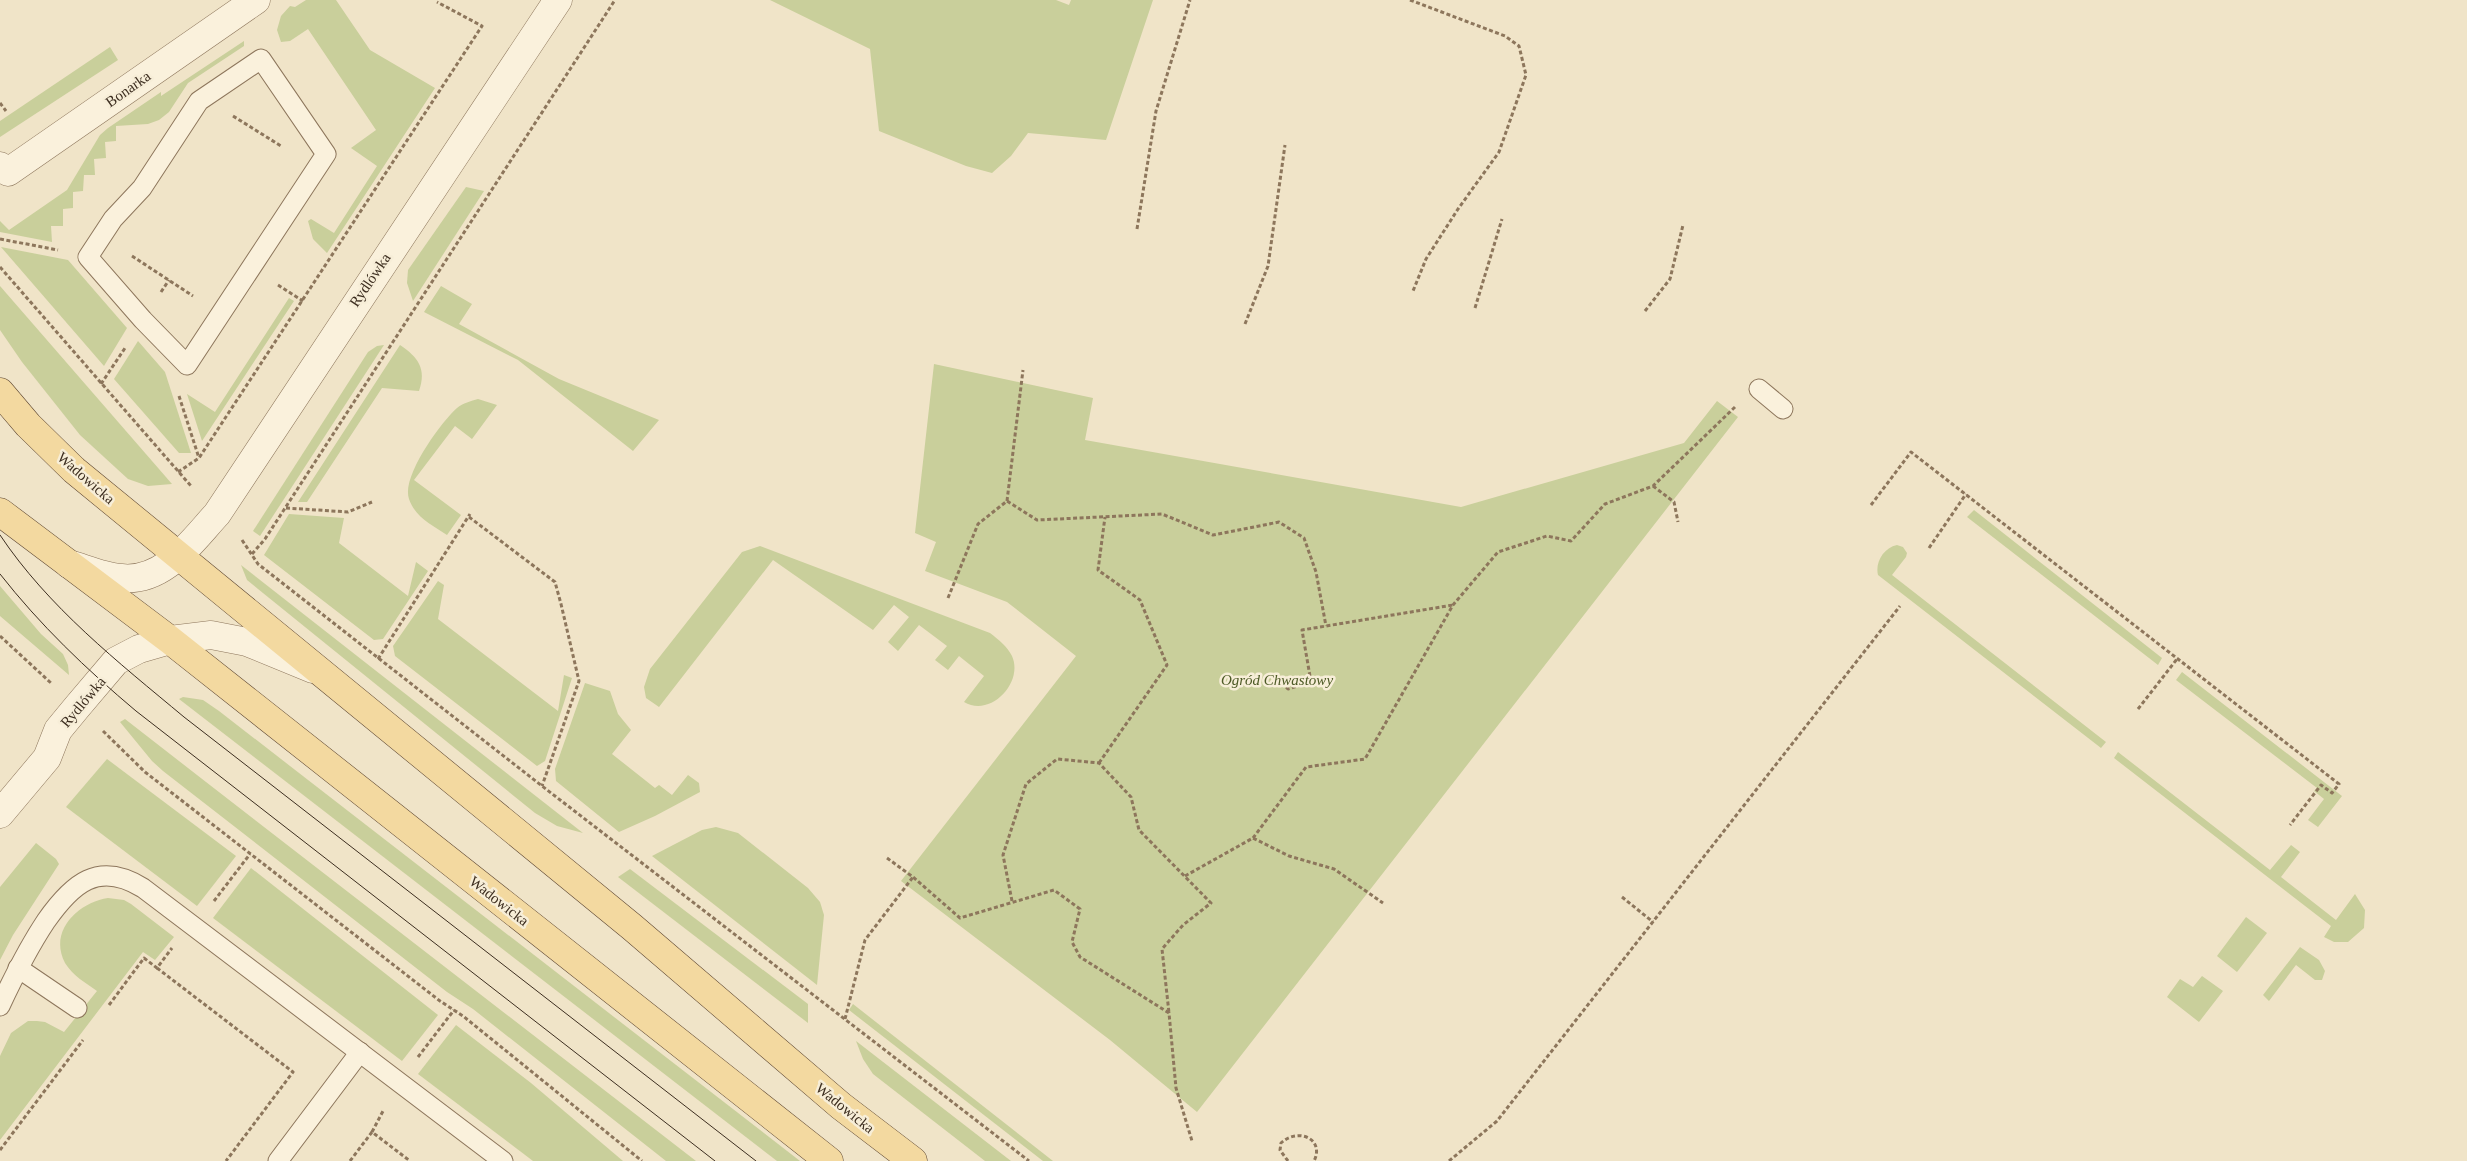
<svg xmlns="http://www.w3.org/2000/svg" width="2467" height="1161" font-family="'Times New Roman',serif">
  <style>
    .green { fill: #c9cf9b }
    .lines { fill: none; stroke-linecap: round; stroke-linejoin: round }
    .lane-casing { stroke: #8d765c; stroke-width: 21 }
    .street-casing { stroke: #8d765c; stroke-width: 29 }
    .primary-casing { stroke: #5b4430; stroke-width: 29 }
    .path { stroke: #8d765c; stroke-width: 3; stroke-dasharray: 4 2.5; stroke-linecap: butt }
    .lane { stroke: #faf1dc; stroke-width: 19 }
    .street { stroke: #faf1dc; stroke-width: 28 }
    .primary { stroke: #f3d9a0; stroke-width: 28 }
    .tram { stroke: #3d2e20; stroke-width: 1 }
    .labels { text-anchor: middle; stroke-width: 5; stroke-linejoin: round; paint-order: stroke }
    .street-label { font-size: 15px; fill: #3d2e20; stroke: #f7eed8 }
    .park-label { font-size: 15px; font-style: italic; fill: #4d5a26; stroke: #f7eed8 }
  </style>
  <rect width="100%" height="100%" fill="#f0e4c8"/>
  <g class="green">
    <path d="M306,0H336L370,50L435,88L327,253L313,239L308,221L311,219L334,233L377,166L351,148L376,130L308,29L290,41L281,42L277,30L281,16L290,6L295,7Z"/>
    <path d="M770,0H1056L1069,5L1071,0H1153L1106,140L1028,133L1011,156L992,173L966,166L879,131L870,49Z"/>
    <path d="M244,41V46L188,83L169,112L159,120L148,124L116,126V141L105,142L106,158L94,159L95,175H84L83,191L73,192V208L63,209V226H51L52,242L0,232V221L9,230L67,190L100,135L108,128L161,92V96Z"/>
    <path d="M110,47L118,60L0,137V121Z"/>
    <path d="M466,187L484,191L413,301L407,283L408,270Z"/>
    <path d="M1,247L68,260L127,328L104,366Z"/>
    <path d="M0,286L172,484L148,486L128,479L80,435L22,362L0,330Z"/>
    <path d="M441,286L472,304L459,324L559,379L659,420L633,451L518,360L424,312Z"/>
    <path d="M289,298L294,301L202,441L187,394L215,412Z"/>
    <path d="M138,341L165,372L191,453H179L114,379Z"/>
    <path d="M384,345L260,536L253,531L368,352L377,346Z"/>
    <path d="M400,345C418,357 427,369 419,391L382,388L307,502H298Z"/>
    <path d="M934,364L1093,398L1085,440L1461,507L1684,443L1717,401L1738,417L1197,1112L1110,1040L901,881L1076,656L1007,602L925,571L936,542L915,533Z"/>
    <path d="M478,399L497,405L472,439L455,426L414,480L461,515L447,535C432,525 415,517 409,499C401,477 441,422 457,408C463,403 471,401 478,399Z"/>
    <path d="M1974,510L2162,658L2158,665L1967,517Z"/>
    <path d="M289,514L344,518L339,543L408,596L416,562L428,571L383,639L374,640L264,555Z"/>
    <path d="M1897,545L1903,547L1907,553L1906,557L1892,575L2106,742L2101,748L1878,575C1875,563 1883,548 1897,545Z"/>
    <path d="M760,546L990,633C999,640 1007,646 1012,656C1024,683 990,718 964,702L984,676L959,656L948,670L935,660L947,646L919,625L898,651L888,642L909,617L894,605L873,630L773,560L659,707L646,698L644,687L650,669L742,552Z"/>
    <path d="M241,565L583,833L557,826L535,813L247,580Z"/>
    <path d="M438,581L444,585L438,619L558,711L564,675L572,678L545,761L537,766L395,656L393,646Z"/>
    <path d="M0,586L41,634L63,654L68,665L69,675L0,616Z"/>
    <path d="M2182,672L2342,796L2318,827L2308,820L2324,799L2314,791L2317,788L2176,680Z"/>
    <path d="M585,683L610,691L618,714L631,730L612,754L655,788L659,785L672,795L688,775L699,783L700,792L655,816L619,832L556,781L555,769Z"/>
    <path d="M183,697L203,700L219,711L800,1161H777L179,699Z"/>
    <path d="M125,719L206,782L696,1161H666L473,1009L447,992L163,771L152,761L120,722Z"/>
    <path d="M2118,752L2270,870L2291,845L2300,852L2281,877L2336,920L2355,894L2365,910L2364,928L2348,942H2334L2324,937L2331,926L2114,758Z"/>
    <path d="M107,759L236,856L197,906L66,807Z"/>
    <path d="M716,827L738,833L808,888L820,902L824,915L817,985L652,856L702,830Z"/>
    <path d="M36,843L56,859L59,864L13,935L0,960V887Z"/>
    <path d="M251,868L438,1015L402,1061L213,918Z"/>
    <path d="M630,869L808,1004V1023L618,877Z"/>
    <path d="M108,898L124,900L131,904L174,937L155,960L143,952L0,1140V1056L11,1033L28,1021H37L45,1022L64,1032L97,991C86,983 73,976 65,963C48,931 79,902 108,898Z"/>
    <path d="M2246,917L2267,933L2237,972L2217,956Z"/>
    <path d="M2300,947L2319,960L2325,971L2322,980H2315L2296,965L2269,1001L2263,995Z"/>
    <path d="M2202,976L2223,991L2199,1022L2167,997L2180,979L2193,987Z"/>
    <path d="M853,1004L1053,1161H1043L849,1010Z"/>
    <path d="M456,1025L531,1083L623,1161H533L418,1074Z"/>
    <path d="M856,1041L1011,1161H985L873,1074L863,1059Z"/>
  </g>
  <g class="lines">
    <defs>
      <g id="lane">
        <path d="M261,59L326,154L187,365L143,320L88,257L113,219L142,188L199,101Z"/>
        <path d="M1759,389L1783,409"/>
        <path d="M18,968L77,1008"/>
        <path d="M0,1006C14,976 28,948 46,921C72,884 98,860 143,888L503,1161"/>
        <path d="M278,1161L360,1052"/>
      </g>
      <g id="street">
        <path d="M0,166L8,172L256,0"/>
        <path d="M69,564C86,569 104,577 121,578C164,583 192,541 217,514L558,0"/>
        <path d="M0,814L47,758L58,730L77,707L116,661L139,649L170,640L211,635L247,642L313,669"/>
      </g>
      <g id="primary">
        <path d="M0,392L28,425L74,470L632,927L841,1106L913,1161"/>
        <path d="M0,512L170,640L829,1161"/>
      </g>
    </defs>
    <use href="#lane" class="lane-casing"/>
    <use href="#street" class="street-casing"/>
    <use href="#primary" class="primary-casing"/>
    <g class="path">
      <path d="M1410,0L1505,36L1519,46L1526,75L1499,152L1458,209L1426,259L1413,291"/>
      <path d="M0,103L6,111"/>
      <path d="M233,116L281,146"/>
      <path d="M1137,229L1156,111L1190,0"/>
      <path d="M0,239L58,250"/>
      <path d="M132,256L193,296"/>
      <path d="M0,267L191,486"/>
      <path d="M278,285L303,301"/>
      <path d="M161,292L169,280"/>
      <path d="M1475,308L1502,219"/>
      <path d="M1645,311L1670,279L1683,225"/>
      <path d="M1245,324L1268,266L1285,145"/>
      <path d="M101,384L125,348"/>
      <path d="M179,396L199,458"/>
      <path d="M178,472L199,458L482,26L437,2"/>
      <path d="M1653,486L1674,502L1678,522"/>
      <path d="M1007,501L1023,370"/>
      <path d="M1871,505L1911,452L2339,784L2332,793L2321,785L2290,825"/>
      <path d="M286,508L348,512L372,502"/>
      <path d="M469,517L555,582L561,604L579,681L542,786"/>
      <path d="M242,540L258,564L542,786L1029,1161"/>
      <path d="M1929,548L1966,494"/>
      <path d="M252,554L265,539L615,0"/>
      <path d="M948,598L978,524L1007,501L1037,520L1162,514L1213,535L1279,522L1304,538L1316,572L1326,626"/>
      <path d="M0,636L51,683"/>
      <path d="M378,659L470,514"/>
      <path d="M1272,674L1288,689L1311,682L1302,630L1453,605"/>
      <path d="M2138,709L2177,659"/>
      <path d="M103,731L145,772L440,1001L463,1016L642,1161"/>
      <path d="M1099,763L1167,665L1140,600L1098,570L1105,517"/>
      <path d="M1253,838L1306,767L1365,759L1453,605L1498,552L1547,536L1571,541L1605,504L1653,486L1735,407"/>
      <path d="M887,858L913,877L960,918L1054,890L1080,909L1072,942L1080,957L1169,1013L1176,1088L1192,1141"/>
      <path d="M1185,876L1253,838L1289,856L1334,869L1383,903"/>
      <path d="M1622,897L1653,922"/>
      <path d="M214,901L250,854"/>
      <path d="M1012,901L1003,855L1026,784L1057,759L1099,763L1131,797L1139,830L1211,903L1183,925L1162,949L1169,1013"/>
      <path d="M157,968L293,1072L226,1161"/>
      <path d="M109,1005L144,958L157,968L172,948"/>
      <path d="M845,1019L865,940L913,877"/>
      <path d="M418,1057L454,1010"/>
      <path d="M372,1132L383,1111"/>
      <path d="M0,1150L83,1040"/>
      <path d="M350,1161L372,1132L410,1161"/>
      <path d="M1288,1161L1280,1150L1281,1143C1298,1127 1325,1139 1314,1161"/>
      <path d="M1449,1161L1497,1121L1900,606"/>
    </g>
    <use href="#lane" class="lane"/>
    <use href="#street" class="street"/>
    <use href="#primary" class="primary"/>
    <g class="tram">
      <path d="M0,535C48,607 118,662 184,717L756,1161"/>
      <path d="M0,574C40,625 86,669 136,711L715,1161"/>
    </g>
  </g>
  <g class="labels">
    <g class="street-label">
      <text transform="translate(128 89) rotate(-35)" y="5">Bonarka</text>
      <text transform="translate(370 280) rotate(-56)" y="5">Rydlówka</text>
      <text transform="translate(86 478) rotate(41)" y="5">Wadowicka</text>
      <text transform="translate(83 702) rotate(-50)" y="5">Rydlówka</text>
      <text transform="translate(499 901) rotate(38)" y="5">Wadowicka</text>
      <text transform="translate(845 1108) rotate(39)" y="5">Wadowicka</text>
    </g>
    <g class="park-label">
      <text x="1277" y="685">Ogród Chwastowy</text>
    </g>
  </g>
</svg>
